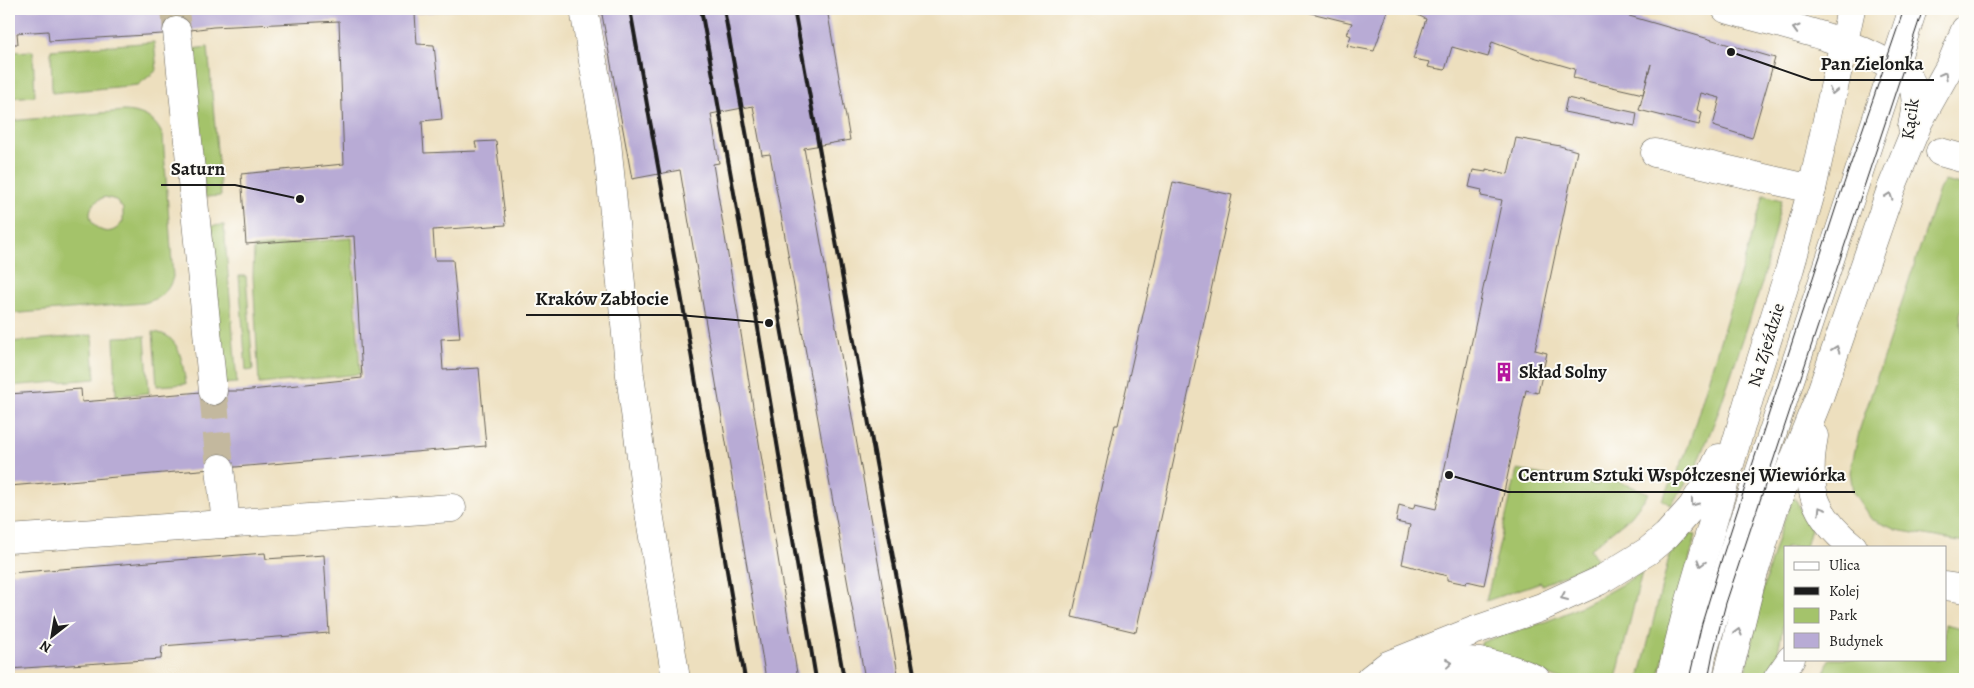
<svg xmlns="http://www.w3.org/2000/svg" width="1974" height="688" font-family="Alegreya,serif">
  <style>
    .green { fill: #a4c36b; stroke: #607044; fill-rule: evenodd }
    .building { fill: #b8abd5 }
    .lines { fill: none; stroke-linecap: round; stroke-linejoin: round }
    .minor-tunnel { stroke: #c3b89e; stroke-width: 28; stroke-dasharray: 28 14; stroke-linecap: butt }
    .minor-casing { stroke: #656055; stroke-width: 29 }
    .minor { stroke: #fff; stroke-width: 28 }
    .tram { stroke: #1c1c1c; stroke-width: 1 }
    .rail { stroke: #1c1c1c; stroke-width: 4 }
    .oneway { stroke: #999 }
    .labels { text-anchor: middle; stroke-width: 4; stroke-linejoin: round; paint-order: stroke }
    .street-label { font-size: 18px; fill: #1c1c1c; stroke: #fdfcf7 }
    .poi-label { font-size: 18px; font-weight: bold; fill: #1c1c1c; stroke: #fdfcf7; text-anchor: start }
    .leader { fill: none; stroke: #1c1c1c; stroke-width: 2 }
    .callout-dot { fill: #1c1c1c; stroke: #fdfcf7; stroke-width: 2 }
    .callout-label { font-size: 19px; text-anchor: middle; font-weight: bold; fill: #1c1c1c; stroke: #fdfcf7; stroke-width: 4; stroke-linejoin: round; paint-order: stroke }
  </style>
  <rect width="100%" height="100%" fill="#fdfcf7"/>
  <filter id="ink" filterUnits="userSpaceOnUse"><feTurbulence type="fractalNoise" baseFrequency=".02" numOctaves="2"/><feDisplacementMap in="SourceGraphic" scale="10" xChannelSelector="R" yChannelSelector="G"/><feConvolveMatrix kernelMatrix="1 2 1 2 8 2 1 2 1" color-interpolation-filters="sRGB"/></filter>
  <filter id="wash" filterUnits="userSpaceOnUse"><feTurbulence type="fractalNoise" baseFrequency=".0096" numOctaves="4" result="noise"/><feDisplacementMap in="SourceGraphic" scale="20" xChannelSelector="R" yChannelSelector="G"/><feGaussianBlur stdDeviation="1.12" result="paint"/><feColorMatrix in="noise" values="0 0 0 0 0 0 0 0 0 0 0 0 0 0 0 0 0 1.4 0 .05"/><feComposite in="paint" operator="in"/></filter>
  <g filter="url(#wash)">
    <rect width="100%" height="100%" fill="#eddfbe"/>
    <g class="green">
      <path d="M154,42L157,70L138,85L52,93L51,50Z"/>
      <path d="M208,47L221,196L205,197L191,49Z"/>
      <path d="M33,51L35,96L9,98V52Z"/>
      <path d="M124,111C143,112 155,118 163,136L173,277C169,292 159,299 144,303L9,314V121ZM105,197L116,200L123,209V221C105,251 70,209 105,197Z"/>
      <path d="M1944,181L1965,186V296L1960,315L1965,358V542L1896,530L1871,519L1853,492L1850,472L1860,428L1939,190Z"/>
      <path d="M1764,195L1782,200L1762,283L1718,413L1696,468L1671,505L1662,500L1682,462L1689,444Z"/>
      <path d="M224,225L237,383L222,384L209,226Z"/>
      <path d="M352,238L360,374L259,384L253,276L254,247Z"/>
      <path d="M239,276H246L253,370L246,371Z"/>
      <path d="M153,332C181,334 182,362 186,384L157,386Z"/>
      <path d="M92,335L95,379L9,386V342Z"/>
      <path d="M145,336L149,393L116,396L114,337Z"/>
      <path d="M1517,470L1598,485L1604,476L1649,493L1631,516L1590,549L1596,558L1595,561L1542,585L1541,582L1486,601Z"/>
      <path d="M1795,498L1811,529L1806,547H1785V616L1777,657L1762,679H1745C1755,618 1769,557 1792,499Z"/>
      <path d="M1690,534L1696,535L1658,679H1639L1671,549Z"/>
      <path d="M1642,572L1616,679H1559L1528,666L1482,649L1480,646L1482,642C1502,635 1522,630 1542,623C1577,610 1610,592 1642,572Z"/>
      <path d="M1945,624L1965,629V679H1819L1825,671L1829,659H1945Z"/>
    </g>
    <g id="blocks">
      <g class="building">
        <path d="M9,9H459V10L415,14L417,44L434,45L442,119L422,121L424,153L477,151L475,142L496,141L506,225L433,230L435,260H453L460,338L441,339L443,370L479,368L486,446L9,486V394L81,389L82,402L213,391H242L362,378L354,236L246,244L241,174L344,164L339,21L213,27L162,34L49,41L48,31L17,33L18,44H9Z"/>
        <path d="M601,9H827L850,140L804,148L899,679H865L770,154L762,155L753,106L711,114L719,163L713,164L798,679H766L680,170L632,179Z"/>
        <path d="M1295,9H1382L1388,11L1374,51L1347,46L1351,36L1347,34L1352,23Z"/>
        <path d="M1405,9H1568L1576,11V9H1605L1775,58L1752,138L1713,126L1720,98L1701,93L1697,110L1702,112L1699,125L1639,110L1651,64L1643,94L1573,78L1575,69L1530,56L1492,42L1488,57L1452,47L1445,70L1428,67L1430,62L1413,59L1426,19Z"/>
        <path d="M1567,98L1637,113L1635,126L1564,112Z"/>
        <path d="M1516,138L1560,146L1577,151L1535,350L1547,353L1538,393L1526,390L1484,585L1467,581L1466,584L1447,580V576L1402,564L1410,525L1396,522L1399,505L1413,509L1415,504L1436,509L1502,200L1481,196L1482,190L1469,187L1473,170L1486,172V169L1508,174Z"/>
        <path d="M1173,182L1232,195L1136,632L1072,617L1115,425H1118Z"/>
        <path d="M265,553L266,559L324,555L329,633L162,646L161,659L9,669V573Z"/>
      </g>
    </g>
  </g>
  <g filter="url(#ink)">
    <use href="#blocks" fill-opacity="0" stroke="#656055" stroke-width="1"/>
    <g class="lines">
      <g class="minor-tunnel">
        <path d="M175,9L177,31"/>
        <path d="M213,391L220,468"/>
      </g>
      <defs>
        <g id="minor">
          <path d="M584,9L607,142L630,375L646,494L676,679"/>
          <path d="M1726,9C1778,24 1844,37 1890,65C1895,68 1903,70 1906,75C1919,89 1916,109 1912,126"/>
          <path d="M177,31L213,391"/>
          <path d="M1940,152L1965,159"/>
          <path d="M1655,153L1812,189"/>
          <path d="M1814,436C1805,486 1812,514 1853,547"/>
          <path d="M220,468L226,524"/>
          <path d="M9,539L452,508"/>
          <path d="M1945,586L1965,589"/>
          <path d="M1408,671C1427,667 1446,661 1465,661C1488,661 1516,670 1536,679"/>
          <path d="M1370,679L1388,665L1473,631L1542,607L1599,581L1648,551L1667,535L1692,507L1707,483L1719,458"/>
          <path d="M1670,679L1686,614L1754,382L1790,268L1812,189L1851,9"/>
          <path d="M1698,679L1702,656L1732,555L1913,9"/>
          <path d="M1727,679L1751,582L1774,509L1820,395L1891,189L1919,121L1951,64L1965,30"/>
          <path d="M1777,679L1791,659"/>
        </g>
      </defs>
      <use href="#minor" class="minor-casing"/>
      <use href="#minor" class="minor"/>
      <g class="tram">
        <path d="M1689,679L1702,623L1722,558L1837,204L1904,9"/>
        <path d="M1708,679L1713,653L1726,603L1923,9"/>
      </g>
      <g class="rail">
        <path d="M630,9L686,323L745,679"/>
        <path d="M701,9L755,310L816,679"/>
        <path d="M724,9L844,679"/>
        <path d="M794,9L915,679"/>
      </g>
    </g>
    <defs><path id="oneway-chevron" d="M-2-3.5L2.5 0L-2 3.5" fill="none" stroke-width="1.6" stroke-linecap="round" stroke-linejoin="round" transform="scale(1.25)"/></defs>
    <g class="oneway">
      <use href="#oneway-chevron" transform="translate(1796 29) rotate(-164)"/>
      <use href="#oneway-chevron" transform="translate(1944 75) rotate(-61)"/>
      <use href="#oneway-chevron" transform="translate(1833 91) rotate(102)"/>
      <use href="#oneway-chevron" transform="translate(1889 196) rotate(-71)"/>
      <use href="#oneway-chevron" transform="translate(1836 349) rotate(-71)"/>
      <use href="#oneway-chevron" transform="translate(1694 503) rotate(126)"/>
      <use href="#oneway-chevron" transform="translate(1821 510) rotate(-121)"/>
      <use href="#oneway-chevron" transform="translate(1701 563) rotate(106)"/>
      <use href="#oneway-chevron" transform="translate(1564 597) rotate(156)"/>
      <use href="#oneway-chevron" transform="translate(1738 632) rotate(-76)"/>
      <use href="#oneway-chevron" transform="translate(1449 663) rotate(-6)"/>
    </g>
  </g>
  <defs>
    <symbol id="building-bare" viewBox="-9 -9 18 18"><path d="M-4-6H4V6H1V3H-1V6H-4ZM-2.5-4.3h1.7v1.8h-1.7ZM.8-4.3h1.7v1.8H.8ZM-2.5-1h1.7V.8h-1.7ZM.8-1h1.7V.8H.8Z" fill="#b5179e" stroke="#fdfcf7" stroke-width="2.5" paint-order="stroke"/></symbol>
  </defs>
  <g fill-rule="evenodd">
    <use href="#building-bare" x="1490" y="358" width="28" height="28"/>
  </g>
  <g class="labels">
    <g class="street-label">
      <text transform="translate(1910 119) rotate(-82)" y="6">Kącik</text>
      <text transform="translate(1766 345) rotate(-73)" y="6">Na Zjeździe</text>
    </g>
    <g class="poi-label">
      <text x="1519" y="378">Skład Solny</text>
    </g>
  </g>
  <path class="leader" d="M1731 52L1811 80H1934M300 199L235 185H161M769 323L679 315H526M1449 475L1508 492H1855"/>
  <g class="callout-dot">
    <circle cx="1731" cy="52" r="5"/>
    <circle cx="300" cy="199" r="5"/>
    <circle cx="769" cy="323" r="5"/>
    <circle cx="1449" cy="475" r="5"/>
  </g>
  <g class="callout-label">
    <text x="1872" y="70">Pan Zielonka</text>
    <text x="198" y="175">Saturn</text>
    <text x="602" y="305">Kraków Zabłocie</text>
    <text x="1682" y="481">Centrum Sztuki Współczesnej Wiewiórka</text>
  </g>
  <rect width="1974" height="688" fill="none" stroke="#fdfcf7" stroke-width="30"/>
  <rect x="1784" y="546" width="162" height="115" fill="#fdfcf7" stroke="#a3a29f"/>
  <rect x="1794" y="562" width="25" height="8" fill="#ffffff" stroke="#a3a29f"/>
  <text x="1829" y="570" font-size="15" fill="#1c1c1c">Ulica</text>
  <rect x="1794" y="587" width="25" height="8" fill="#1c1c1c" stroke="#a3a29f"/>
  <text x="1829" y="596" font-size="15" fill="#1c1c1c">Kolej</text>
  <rect x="1794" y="608" width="25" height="15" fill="#a4c36b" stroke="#a3a29f"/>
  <text x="1829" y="620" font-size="15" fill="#1c1c1c">Park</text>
  <rect x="1794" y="633" width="25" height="15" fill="#b8abd5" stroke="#a3a29f"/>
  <text x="1829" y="646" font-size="15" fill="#1c1c1c">Budynek</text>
  <g transform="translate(52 636) rotate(211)" stroke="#fdfcf7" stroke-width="4" paint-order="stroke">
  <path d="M0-4L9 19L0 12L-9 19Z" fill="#1c1c1c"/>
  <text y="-8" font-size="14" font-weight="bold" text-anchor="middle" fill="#1c1c1c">N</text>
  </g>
</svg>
